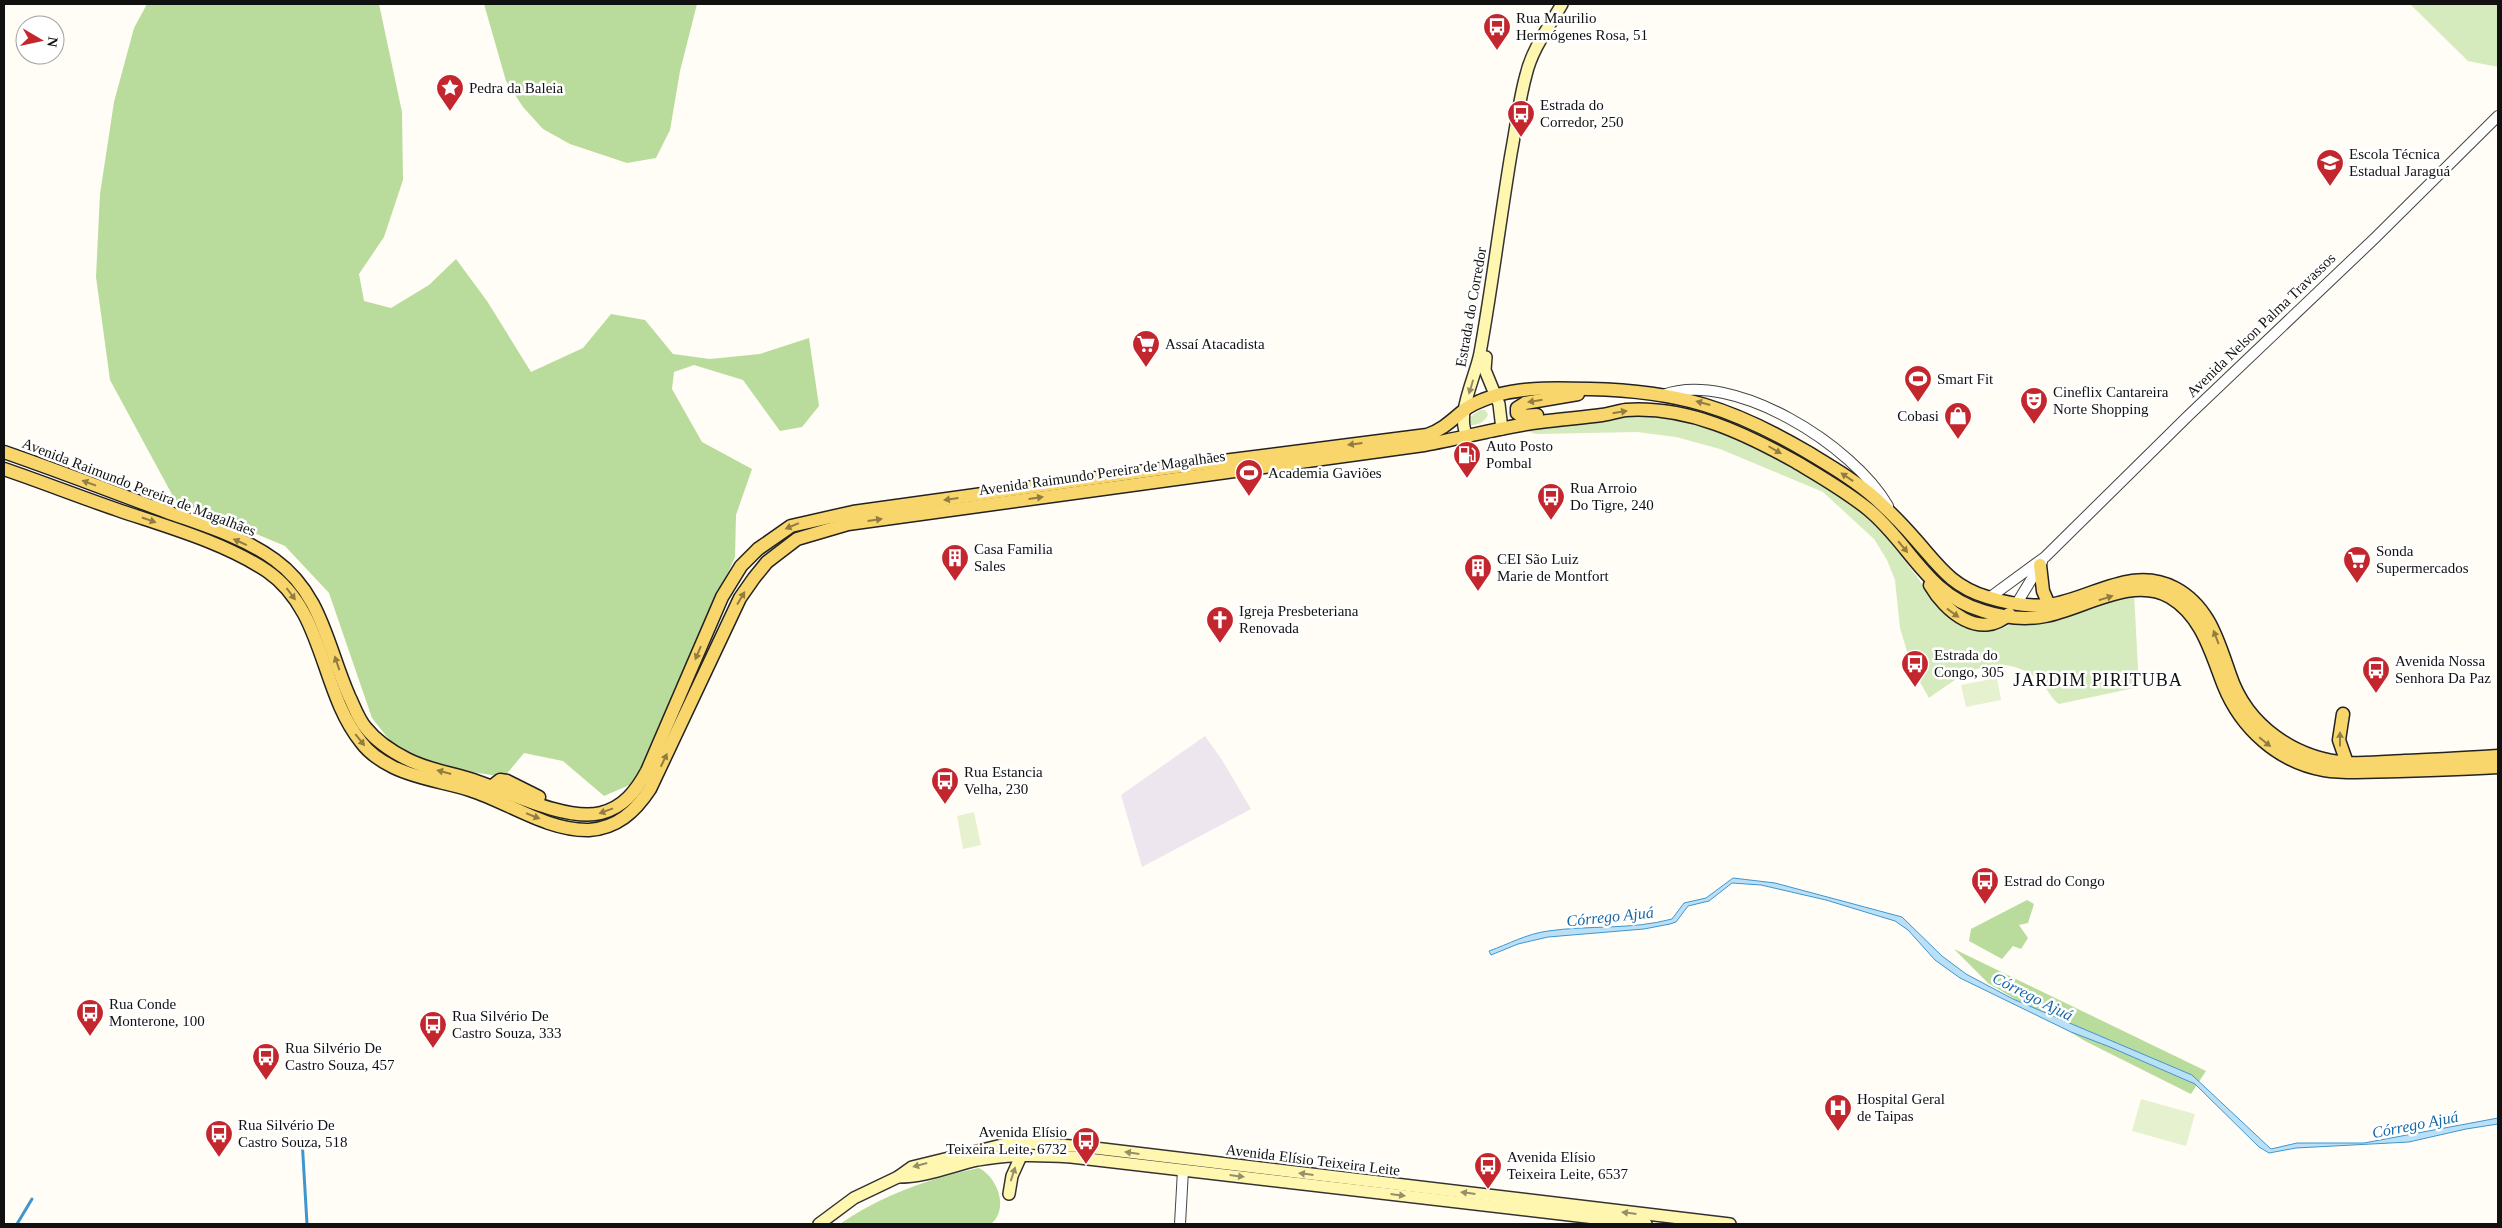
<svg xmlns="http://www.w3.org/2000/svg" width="2502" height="1228" font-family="'Times New Roman',serif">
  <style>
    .industrial { fill: #eee6ef }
    .green { fill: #d5ebbd }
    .forest { fill: #b9dc9c }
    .pitch { fill: #e6f2cf }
    .water { fill: #b9e0f7; stroke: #3f96cf }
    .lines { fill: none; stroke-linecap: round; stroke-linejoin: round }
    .stream { stroke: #3f96cf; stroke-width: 3 }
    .tertiary-casing { stroke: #444; stroke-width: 12 }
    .secondary-casing { stroke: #333; stroke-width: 14 }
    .primary-casing { stroke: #222; stroke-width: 15 }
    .tertiary { stroke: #fff; stroke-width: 10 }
    .secondary { stroke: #fff6b0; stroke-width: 11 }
    .primary { stroke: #f9d66b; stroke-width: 12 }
    .oneway { fill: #948f68 }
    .oneway2 { fill: #917d42 }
    .labels { text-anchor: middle; stroke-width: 5; stroke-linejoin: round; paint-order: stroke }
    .poi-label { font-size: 15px; fill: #111; stroke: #fff; text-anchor: start }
    .street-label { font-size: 15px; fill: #111; stroke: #fff }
    .water-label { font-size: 16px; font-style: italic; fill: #1768a6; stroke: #fff }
    .quarter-label { font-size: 18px; letter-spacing: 1px; fill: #111; stroke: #fff }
  </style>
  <rect width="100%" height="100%" fill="#fffdf5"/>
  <path class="industrial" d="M1205,736L1222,760L1251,809L1142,867L1121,795Z"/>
  <g class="green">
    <path d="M2410,4H2498V67L2468,61Z"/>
    <path d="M1480,410H1485L1488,414C1485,423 1476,426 1467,425L1469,418Z"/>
    <path d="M1645,415L1700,423L1760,445L1819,484L1844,497L1877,524L1942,610L1972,629L1986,632L1998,630L2019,621L2134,593L2139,687L2059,704C2050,698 2046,685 2037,678C1996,649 1964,673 1929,698L1912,668L1900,628L1895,580L1887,560L1874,539L1823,492L1720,449L1676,437L1637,432L1536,434L1518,428Z"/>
  </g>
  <g class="forest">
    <path d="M147,4H379L402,112L403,180L384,237L359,274L364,301L391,308L429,285L456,259L487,301L531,372L583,348L611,314L645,320L673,354L710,359L760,354L809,338L819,406L802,427L780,431L743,380L694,365L674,372L672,389L702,442L752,469L736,515L735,557L634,783L604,796L563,761L524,753L504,777L441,767L415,757L391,742L372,718L329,593L285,546L175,500L110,380L96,277L100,194L114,102L134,28Z"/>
    <path d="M484,4H697L680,71L670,130L656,158L627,163L570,144L543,129L523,107L506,81Z"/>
    <path d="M2027,900L2034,904L2028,923L2019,925L2028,938L2021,949L2013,946L2002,959L1969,941L1971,929Z"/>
    <path d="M1954,949L2206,1071L2191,1094L2085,1041L1988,983Z"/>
    <path d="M979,1168C998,1178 1009,1209 991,1224H840C881,1195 931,1178 979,1168Z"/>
  </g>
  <g class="pitch">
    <path d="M1997,678L2001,700L1966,707L1961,685Z"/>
    <path d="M974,812L981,845L963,849L957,816Z"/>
    <path d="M2141,1099L2195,1114L2186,1146L2132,1131Z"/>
  </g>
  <path class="water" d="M1733,878L1775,883L1902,917L1942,956L1966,974L2013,999L2192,1075L2271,1149L2297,1143H2364L2498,1118V1124L2466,1129L2409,1142L2296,1148L2269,1153L2259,1147L2195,1084L2110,1047L2071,1032L1960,978L1935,960L1908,930L1895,921L1826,900L1761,885L1732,883L1709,901L1688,906L1676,922L1670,924L1644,929L1548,937L1518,944L1491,955L1489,951C1509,944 1526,934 1548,931C1589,925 1632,930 1672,919L1684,903L1706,898Z"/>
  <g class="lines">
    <g class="stream">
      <path d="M302,1139L307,1224"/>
      <path d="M17,1224L32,1199"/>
    </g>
    <defs>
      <g id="tertiary">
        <path d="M1663,395C1733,369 1854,446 1888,506"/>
        <path d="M1989,598L2045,557L2188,416L2375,238L2498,116"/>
        <path d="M2017,603L2042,562"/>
        <path d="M1180,1224L1183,1170"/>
      </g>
      <g id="secondary">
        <path d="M1486,357L1485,370L1499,404L1502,429"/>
        <path d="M1468,437C1454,417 1476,376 1480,353C1492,287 1500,220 1511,154C1516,128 1519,100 1526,75C1532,49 1549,27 1562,4"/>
        <path d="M898,1177C926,1177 951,1166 978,1160C1009,1154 1040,1155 1071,1157L1646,1224"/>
        <path d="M1009,1194L1012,1176L1021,1156"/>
        <path d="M819,1224L854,1198L898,1177L912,1167L1006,1144L1030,1143L1086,1147L1730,1224"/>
      </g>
      <g id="primary">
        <path d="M1537,415L1521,416L1517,413V408L1525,403L1578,394"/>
        <path d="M4,452C59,471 113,492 167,512C203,525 244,537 275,560C322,594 327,646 349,696C354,706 358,719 366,728C377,742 391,751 407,759C428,770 451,773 473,780C506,791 567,822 601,813C624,807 636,791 647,771L722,597L741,566L758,549L791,526L853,512L1168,468L1427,435C1442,430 1451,421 1463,411C1472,403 1485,399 1497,395C1527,387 1559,388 1590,389C1679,391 1733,408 1809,453C1832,467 1856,481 1876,499C1890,512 1903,525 1915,539C1939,566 1951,586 1987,597C2006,603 2029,607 2049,605C2091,599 2132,565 2175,588C2209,606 2218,641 2230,675C2247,726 2295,759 2348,763C2367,764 2386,762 2404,761C2436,760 2467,758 2498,756"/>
        <path d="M4,469C42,482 80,497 118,510C168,527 223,542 267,571C325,611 320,691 361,742C369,753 381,761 393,767C417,779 445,782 470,790C508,802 547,831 589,830C617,828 635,812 650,789L740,598L754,578L767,562L797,539L848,524L1424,445C1463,438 1501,427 1540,422C1560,419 1581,418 1602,415C1610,414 1618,411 1626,410C1688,406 1744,433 1796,462C1821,477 1846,491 1869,510C1911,545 1926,594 1983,611C2002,617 2025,620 2045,616C2083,609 2132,575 2170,597C2202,616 2211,653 2224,686C2241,728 2278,762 2324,770C2349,774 2374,771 2399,771C2432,770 2465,769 2498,767"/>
        <path d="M2040,565L2043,591L2049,605"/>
        <path d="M1930,585C1945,611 1980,641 2009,614"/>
        <path d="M2343,714L2339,740L2347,763"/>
        <path d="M491,787L500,780L507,781L539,797"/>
      </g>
    </defs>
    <use href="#tertiary" class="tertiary-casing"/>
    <use href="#secondary" class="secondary-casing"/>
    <use href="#primary" class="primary-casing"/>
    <use href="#tertiary" class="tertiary"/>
    <use href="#secondary" class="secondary"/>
    <use href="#primary" class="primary"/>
  </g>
  <defs><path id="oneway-solid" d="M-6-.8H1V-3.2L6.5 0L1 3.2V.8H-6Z" transform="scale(1.25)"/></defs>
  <g class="oneway">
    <use href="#oneway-solid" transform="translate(1471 387) rotate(107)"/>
    <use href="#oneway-solid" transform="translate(1132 1153) rotate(-172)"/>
    <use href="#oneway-solid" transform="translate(920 1165) rotate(165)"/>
    <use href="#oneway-solid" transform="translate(1013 1174) rotate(-72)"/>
    <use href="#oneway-solid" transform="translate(1306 1174) rotate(-173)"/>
    <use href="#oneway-solid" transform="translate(1237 1176) rotate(7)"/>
    <use href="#oneway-solid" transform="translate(1468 1193) rotate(-173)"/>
    <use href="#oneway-solid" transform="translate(1398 1195) rotate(7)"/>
    <use href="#oneway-solid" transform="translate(1629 1213) rotate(-173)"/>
  </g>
  <g class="oneway2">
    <use href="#oneway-solid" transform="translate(1535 401) rotate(171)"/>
    <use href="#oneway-solid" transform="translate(1703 403) rotate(-165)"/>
    <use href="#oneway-solid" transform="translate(1620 412) rotate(-9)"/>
    <use href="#oneway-solid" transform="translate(1355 444) rotate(173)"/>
    <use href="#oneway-solid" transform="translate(1775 450) rotate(30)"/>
    <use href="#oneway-solid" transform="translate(1847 477) rotate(-146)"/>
    <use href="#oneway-solid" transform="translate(89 483) rotate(-160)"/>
    <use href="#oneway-solid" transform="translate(1036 498) rotate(-8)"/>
    <use href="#oneway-solid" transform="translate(951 499) rotate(172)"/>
    <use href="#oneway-solid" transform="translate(149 520) rotate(19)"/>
    <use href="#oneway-solid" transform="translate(875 520) rotate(-8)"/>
    <use href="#oneway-solid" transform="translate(792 526) rotate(157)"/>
    <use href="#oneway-solid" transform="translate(240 542) rotate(-156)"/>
    <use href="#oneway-solid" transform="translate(1903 547) rotate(50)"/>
    <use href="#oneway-solid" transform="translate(291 594) rotate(53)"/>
    <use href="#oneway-solid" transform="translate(741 598) rotate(-59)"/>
    <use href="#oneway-solid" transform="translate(2106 598) rotate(-17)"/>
    <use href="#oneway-solid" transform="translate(1953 613) rotate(36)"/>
    <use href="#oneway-solid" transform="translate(2216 637) rotate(-111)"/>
    <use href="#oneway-solid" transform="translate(698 653) rotate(113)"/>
    <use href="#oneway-solid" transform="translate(337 663) rotate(-109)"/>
    <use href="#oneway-solid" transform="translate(2340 739) rotate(-90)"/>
    <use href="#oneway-solid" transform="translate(360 740) rotate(51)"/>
    <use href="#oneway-solid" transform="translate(2265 742) rotate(39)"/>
    <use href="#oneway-solid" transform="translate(664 760) rotate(-65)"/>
    <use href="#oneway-solid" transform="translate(444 772) rotate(-165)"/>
    <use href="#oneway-solid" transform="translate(606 811) rotate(160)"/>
    <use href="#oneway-solid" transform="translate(533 816) rotate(22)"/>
  </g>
  <defs>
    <symbol id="bus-pin" viewBox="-11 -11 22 30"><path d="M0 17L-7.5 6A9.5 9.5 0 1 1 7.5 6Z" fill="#c4262e" stroke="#fff"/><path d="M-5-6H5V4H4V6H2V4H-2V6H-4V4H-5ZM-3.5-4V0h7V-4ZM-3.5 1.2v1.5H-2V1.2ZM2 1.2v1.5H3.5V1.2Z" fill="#fff"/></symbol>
    <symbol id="sight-pin" viewBox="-11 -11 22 30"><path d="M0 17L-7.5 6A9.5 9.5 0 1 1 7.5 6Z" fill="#c4262e" stroke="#fff"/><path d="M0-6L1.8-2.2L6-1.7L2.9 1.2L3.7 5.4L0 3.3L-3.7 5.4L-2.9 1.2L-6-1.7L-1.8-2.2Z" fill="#fff"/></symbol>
    <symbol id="university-pin" viewBox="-11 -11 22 30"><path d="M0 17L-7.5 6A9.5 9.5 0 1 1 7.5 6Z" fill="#c4262e" stroke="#fff"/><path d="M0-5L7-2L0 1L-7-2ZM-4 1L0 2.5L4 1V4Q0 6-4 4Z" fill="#fff"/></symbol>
    <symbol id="supermarket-pin" viewBox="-11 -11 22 30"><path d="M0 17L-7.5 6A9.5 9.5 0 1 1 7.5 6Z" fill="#c4262e" stroke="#fff"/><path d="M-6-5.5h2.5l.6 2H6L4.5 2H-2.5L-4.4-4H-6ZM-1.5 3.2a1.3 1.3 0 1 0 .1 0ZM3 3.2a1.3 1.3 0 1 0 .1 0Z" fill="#fff"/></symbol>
    <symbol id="stadium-pin" viewBox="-11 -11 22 30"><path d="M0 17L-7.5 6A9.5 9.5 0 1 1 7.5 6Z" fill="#c4262e" stroke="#fff"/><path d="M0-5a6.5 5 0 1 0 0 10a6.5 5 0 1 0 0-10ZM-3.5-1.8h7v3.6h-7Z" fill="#fff"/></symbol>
    <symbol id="theatre-pin" viewBox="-11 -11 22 30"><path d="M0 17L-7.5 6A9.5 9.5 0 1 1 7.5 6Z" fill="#c4262e" stroke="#fff"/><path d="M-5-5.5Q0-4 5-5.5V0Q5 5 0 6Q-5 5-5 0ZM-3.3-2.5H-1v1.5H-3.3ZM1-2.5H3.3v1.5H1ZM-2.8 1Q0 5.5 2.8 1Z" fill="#fff"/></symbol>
    <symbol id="shop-pin" viewBox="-11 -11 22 30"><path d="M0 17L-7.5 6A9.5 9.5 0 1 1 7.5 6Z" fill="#c4262e" stroke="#fff"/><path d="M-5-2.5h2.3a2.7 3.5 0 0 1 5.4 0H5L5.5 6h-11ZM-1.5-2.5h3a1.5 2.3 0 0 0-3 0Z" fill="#fff"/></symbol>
    <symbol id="fuel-pin" viewBox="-11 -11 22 30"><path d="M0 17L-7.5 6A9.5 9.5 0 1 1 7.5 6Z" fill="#c4262e" stroke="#fff"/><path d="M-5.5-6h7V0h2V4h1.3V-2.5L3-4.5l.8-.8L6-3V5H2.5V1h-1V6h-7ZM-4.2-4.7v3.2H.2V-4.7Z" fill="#fff"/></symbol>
    <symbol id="building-pin" viewBox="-11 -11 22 30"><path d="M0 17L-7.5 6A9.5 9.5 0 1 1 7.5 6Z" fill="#c4262e" stroke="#fff"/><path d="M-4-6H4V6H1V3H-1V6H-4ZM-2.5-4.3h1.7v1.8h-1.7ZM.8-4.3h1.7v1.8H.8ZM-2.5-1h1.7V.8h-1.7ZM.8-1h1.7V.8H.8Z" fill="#fff"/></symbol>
    <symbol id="church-pin" viewBox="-11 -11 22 30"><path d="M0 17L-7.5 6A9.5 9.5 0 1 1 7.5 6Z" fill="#c4262e" stroke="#fff"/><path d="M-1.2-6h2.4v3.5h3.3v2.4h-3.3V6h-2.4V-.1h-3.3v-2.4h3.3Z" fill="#fff"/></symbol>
    <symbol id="hospital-pin" viewBox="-11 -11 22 30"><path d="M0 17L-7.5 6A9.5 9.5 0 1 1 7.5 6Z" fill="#c4262e" stroke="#fff"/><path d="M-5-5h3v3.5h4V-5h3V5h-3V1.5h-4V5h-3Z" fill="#fff"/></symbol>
  </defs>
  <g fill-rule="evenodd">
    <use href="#bus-pin" x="1481" y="11" width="32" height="43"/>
    <use href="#sight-pin" x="434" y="72" width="32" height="43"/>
    <use href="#bus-pin" x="1505" y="98" width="32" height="43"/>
    <use href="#university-pin" x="2314" y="147" width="32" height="43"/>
    <use href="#supermarket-pin" x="1130" y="328" width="32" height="43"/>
    <use href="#stadium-pin" x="1902" y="363" width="32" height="43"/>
    <use href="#theatre-pin" x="2018" y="385" width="32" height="43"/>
    <use href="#shop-pin" x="1942" y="400" width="32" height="43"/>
    <use href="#fuel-pin" x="1451" y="439" width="32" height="43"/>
    <use href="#stadium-pin" x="1233" y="457" width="32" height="43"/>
    <use href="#bus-pin" x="1535" y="481" width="32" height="43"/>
    <use href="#building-pin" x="939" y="542" width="32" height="43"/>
    <use href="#supermarket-pin" x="2341" y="544" width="32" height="43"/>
    <use href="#building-pin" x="1462" y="552" width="32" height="43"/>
    <use href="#church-pin" x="1204" y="604" width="32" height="43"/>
    <use href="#bus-pin" x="1899" y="648" width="32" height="43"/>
    <use href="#bus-pin" x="2360" y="654" width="32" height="43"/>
    <use href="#bus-pin" x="929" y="765" width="32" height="43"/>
    <use href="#bus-pin" x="1969" y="865" width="32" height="43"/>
    <use href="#bus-pin" x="74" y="997" width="32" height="43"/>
    <use href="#bus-pin" x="417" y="1009" width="32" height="43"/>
    <use href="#bus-pin" x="250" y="1041" width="32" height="43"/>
    <use href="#hospital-pin" x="1822" y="1092" width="32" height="43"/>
    <use href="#bus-pin" x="203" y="1118" width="32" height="43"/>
    <use href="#bus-pin" x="1070" y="1125" width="32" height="43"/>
    <use href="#bus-pin" x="1472" y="1150" width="32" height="43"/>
  </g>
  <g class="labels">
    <g class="poi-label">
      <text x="1516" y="23">Rua Maurilio<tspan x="1516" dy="17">Hermógenes Rosa, 51</tspan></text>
      <text x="469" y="93">Pedra da Baleia</text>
      <text x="1540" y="110">Estrada do<tspan x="1540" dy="17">Corredor, 250</tspan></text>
      <text x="2349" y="159">Escola Técnica<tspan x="2349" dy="17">Estadual Jaraguá</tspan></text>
      <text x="1165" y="349">Assaí Atacadista</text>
      <text x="1937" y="384">Smart Fit</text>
      <text x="2053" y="397">Cineflix Cantareira<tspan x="2053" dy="17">Norte Shopping</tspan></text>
      <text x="1939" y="421" text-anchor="end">Cobasi</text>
      <text x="1486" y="451">Auto Posto<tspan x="1486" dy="17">Pombal</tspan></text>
      <text x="1268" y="478">Academia Gaviões</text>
      <text x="1570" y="493">Rua Arroio<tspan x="1570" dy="17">Do Tigre, 240</tspan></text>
      <text x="974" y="554">Casa Familia<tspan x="974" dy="17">Sales</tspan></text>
      <text x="2376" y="556">Sonda<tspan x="2376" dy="17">Supermercados</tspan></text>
      <text x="1497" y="564">CEI São Luiz<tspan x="1497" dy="17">Marie de Montfort</tspan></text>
      <text x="1239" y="616">Igreja Presbeteriana<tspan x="1239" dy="17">Renovada</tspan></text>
      <text x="1934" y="660">Estrada do<tspan x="1934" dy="17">Congo, 305</tspan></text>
      <text x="2395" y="666">Avenida Nossa<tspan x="2395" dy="17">Senhora Da Paz</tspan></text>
      <text x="964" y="777">Rua Estancia<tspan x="964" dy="17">Velha, 230</tspan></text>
      <text x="2004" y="886">Estrad do Congo</text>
      <text x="109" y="1009">Rua Conde<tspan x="109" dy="17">Monterone, 100</tspan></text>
      <text x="452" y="1021">Rua Silvério De<tspan x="452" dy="17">Castro Souza, 333</tspan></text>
      <text x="285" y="1053">Rua Silvério De<tspan x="285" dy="17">Castro Souza, 457</tspan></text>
      <text x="1857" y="1104">Hospital Geral<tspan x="1857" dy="17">de Taipas</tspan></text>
      <text x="238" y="1130">Rua Silvério De<tspan x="238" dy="17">Castro Souza, 518</tspan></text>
      <text x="1067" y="1137" text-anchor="end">Avenida Elísio<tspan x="1067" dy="17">Teixeira Leite, 6732</tspan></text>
      <text x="1507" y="1162">Avenida Elísio<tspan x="1507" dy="17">Teixeira Leite, 6537</tspan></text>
    </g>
    <g class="street-label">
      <text transform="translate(1471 307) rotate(-80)" y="5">Estrada do Corredor</text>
      <text transform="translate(2261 325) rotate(-44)" y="5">Avenida Nelson Palma Travassos</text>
      <text transform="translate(1102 473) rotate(-8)" y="5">Avenida Raimundo Pereira de Magalhães</text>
      <text transform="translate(139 487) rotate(21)" y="5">Avenida Raimundo Pereira de Magalhães</text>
      <text transform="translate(1313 1160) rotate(7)" y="5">Avenida Elísio Teixeira Leite</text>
    </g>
    <g class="water-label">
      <text transform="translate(1610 916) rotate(-6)" y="6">Córrego Ajuá</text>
      <text transform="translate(2033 996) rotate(27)" y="6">Córrego Ajuá</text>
      <text transform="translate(2415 1124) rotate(-11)" y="6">Córrego Ajuá</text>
    </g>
    <g class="quarter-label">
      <text x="2098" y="686">JARDIM PIRITUBA</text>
    </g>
  </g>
  <rect width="2502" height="1228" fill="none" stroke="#111111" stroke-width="10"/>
  <g transform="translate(40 40) rotate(99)"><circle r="24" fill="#ffffff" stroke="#a0a0a0"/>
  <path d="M0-4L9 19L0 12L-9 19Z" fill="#c4262e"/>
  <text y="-8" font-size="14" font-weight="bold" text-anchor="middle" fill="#111111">N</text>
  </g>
</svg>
